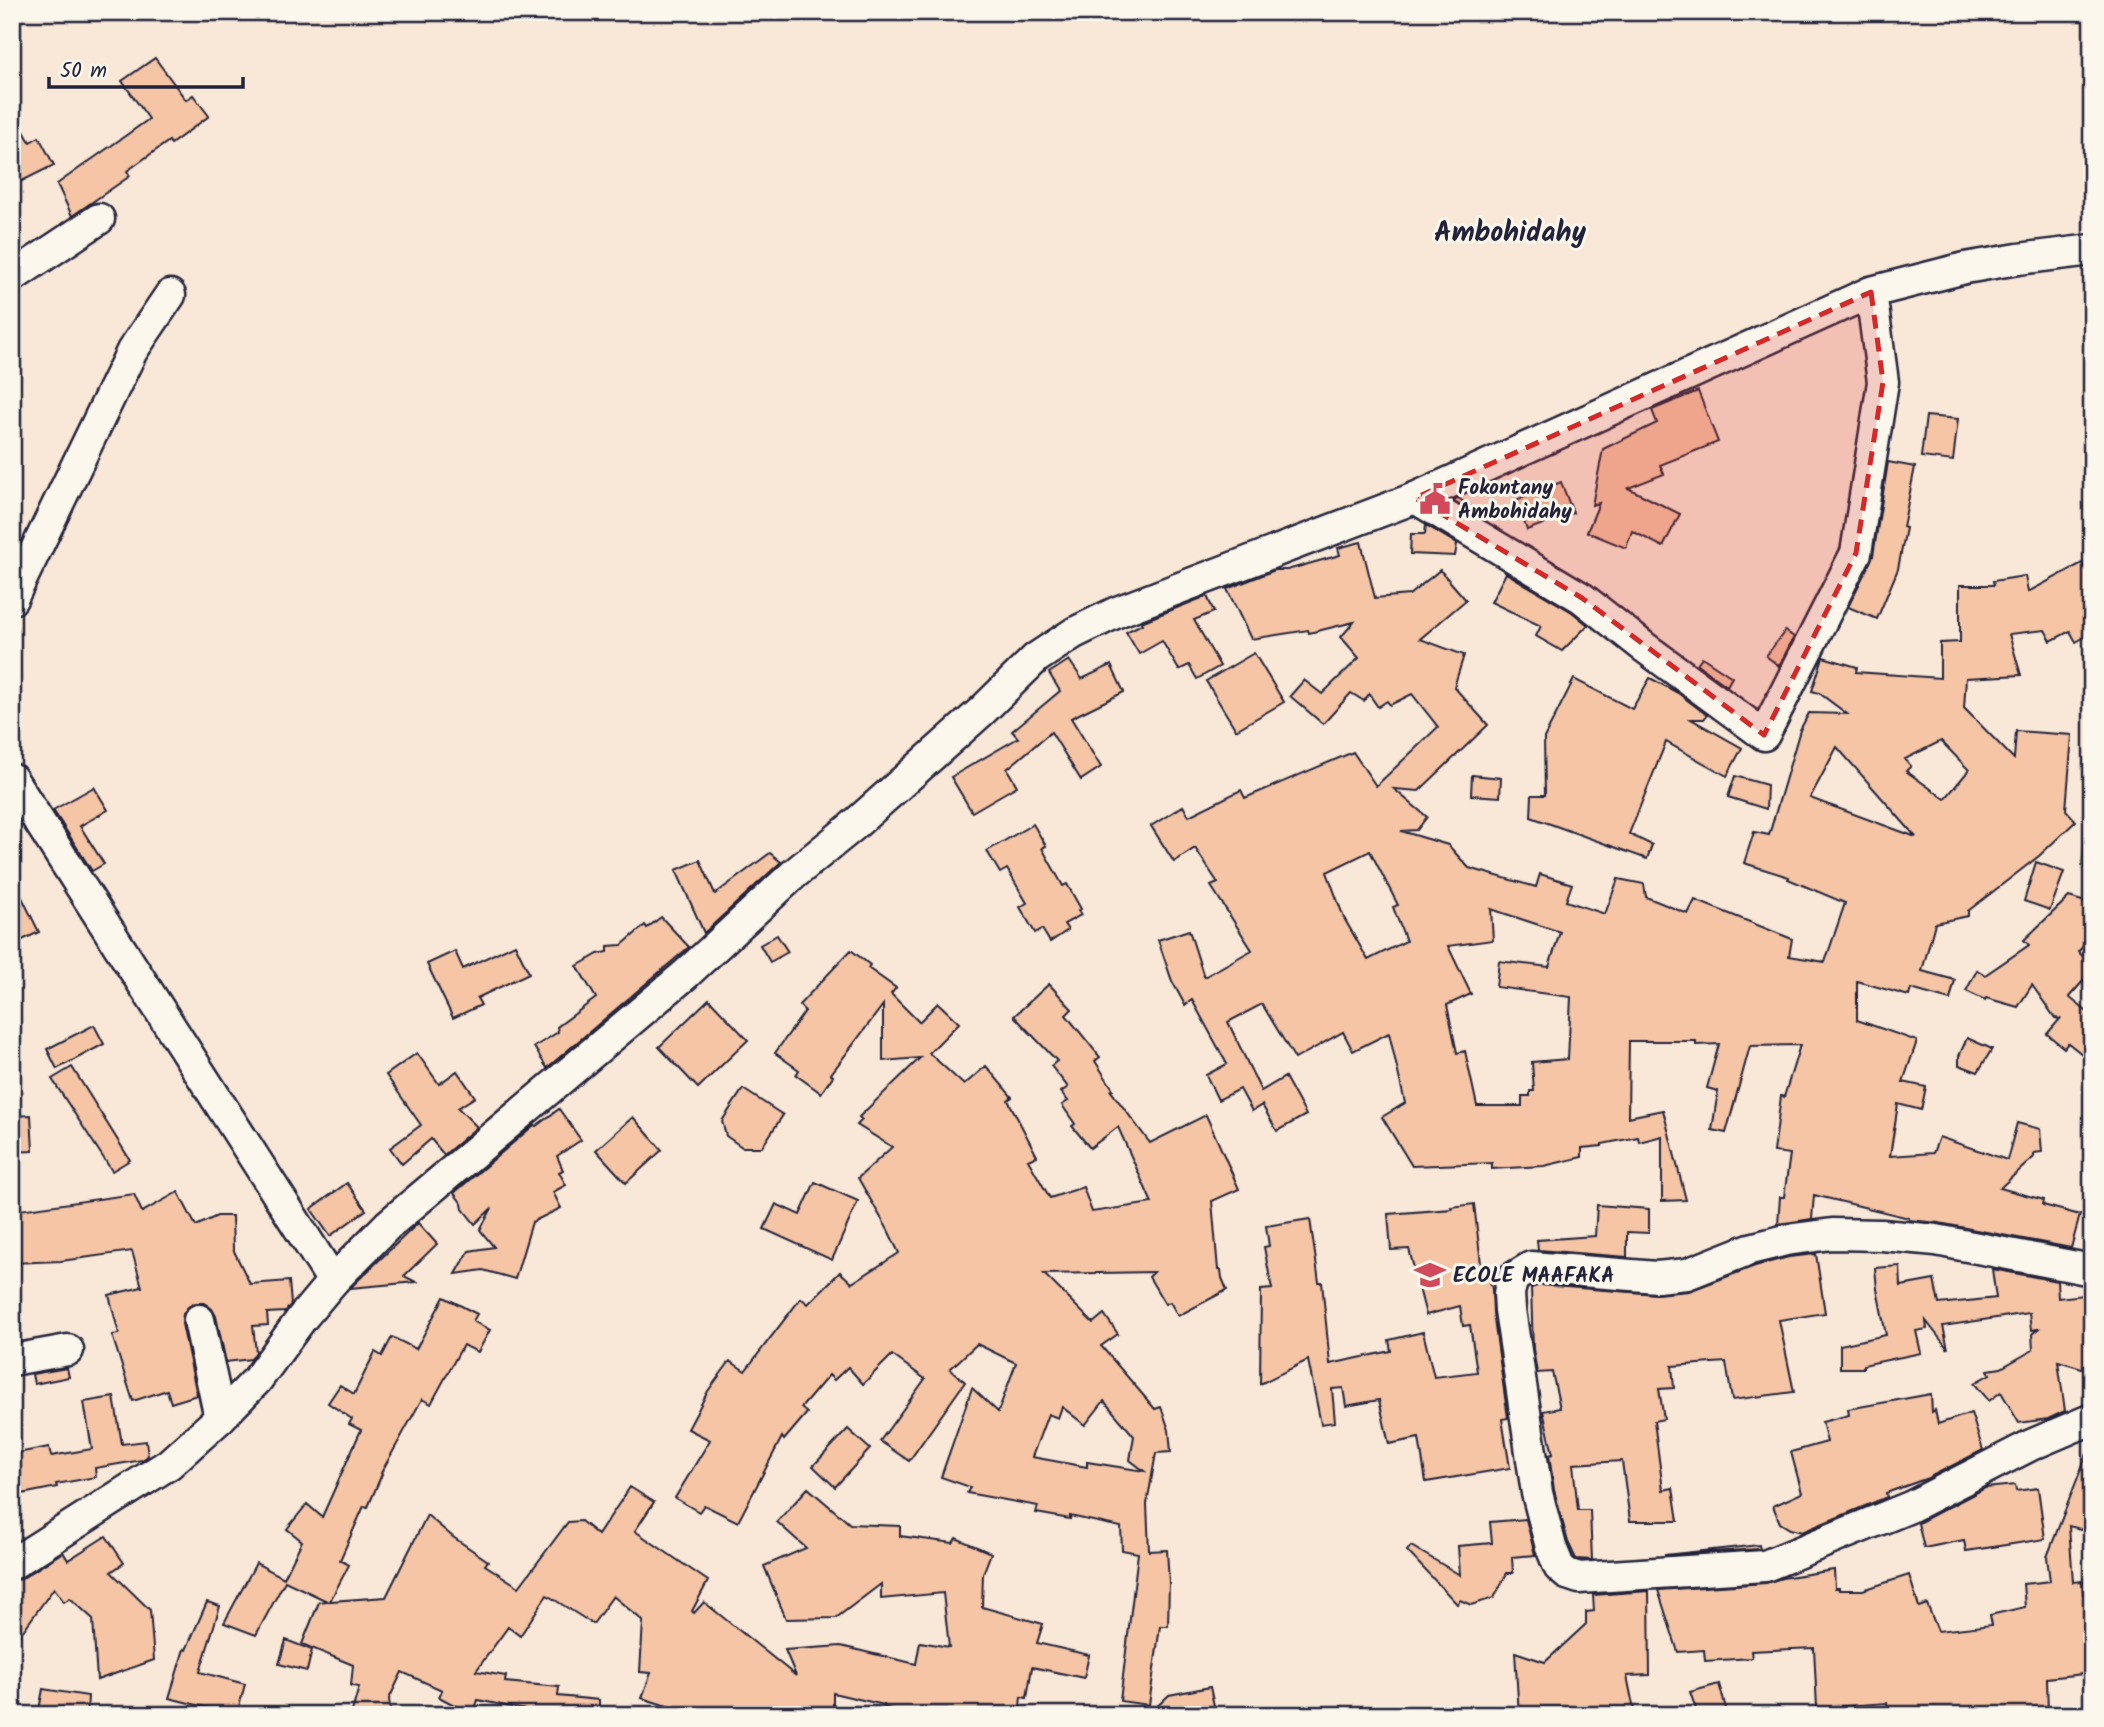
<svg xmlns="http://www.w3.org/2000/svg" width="2104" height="1727" font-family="Kalam,sans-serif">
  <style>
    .forest { fill: url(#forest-firs); stroke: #747f66; stroke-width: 2 }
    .building { fill: #f5c5a5; stroke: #22223b; stroke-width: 2; fill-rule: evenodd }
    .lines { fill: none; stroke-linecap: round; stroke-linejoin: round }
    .minor-casing { stroke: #22223b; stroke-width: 35 }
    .minor { stroke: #fbf7ec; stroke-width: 30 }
    .marked { fill: #d62828; fill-opacity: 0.2; stroke: #d62828; stroke-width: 5; stroke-dasharray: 14 9; stroke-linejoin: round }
    .labels { text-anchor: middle; stroke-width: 6; stroke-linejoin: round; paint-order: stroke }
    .poi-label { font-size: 21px; font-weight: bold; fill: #22223b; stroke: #fbf7ec; text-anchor: start }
    .district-label { font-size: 28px; font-weight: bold; fill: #22223b; stroke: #fbf7ec }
  </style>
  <defs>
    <pattern id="forest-firs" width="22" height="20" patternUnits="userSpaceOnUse" patternTransform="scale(1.75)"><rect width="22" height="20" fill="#c7dc91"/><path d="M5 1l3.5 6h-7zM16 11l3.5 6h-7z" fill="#abbc7e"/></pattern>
  </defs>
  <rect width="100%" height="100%" fill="#f9e8d7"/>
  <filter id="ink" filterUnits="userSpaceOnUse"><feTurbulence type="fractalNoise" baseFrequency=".0143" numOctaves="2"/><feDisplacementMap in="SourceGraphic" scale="14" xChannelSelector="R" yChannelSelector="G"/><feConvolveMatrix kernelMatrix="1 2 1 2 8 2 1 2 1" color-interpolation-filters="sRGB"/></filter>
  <g filter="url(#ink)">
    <path class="forest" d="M2092,759V869L2082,866Z"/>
    <g class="building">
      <path d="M155,58L186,100L193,95L209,116L171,144L169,141L127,171L130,176L72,216L57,184L149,119L122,81Z"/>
      <path d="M12,110L30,142L39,137L54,165L12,186Z"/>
      <path d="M1698,391L1718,442L1660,465L1664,474L1628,488L1680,514L1663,547L1632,531L1626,548L1587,532L1599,503L1592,505L1603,449L1657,423L1652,410Z"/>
      <path d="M1926,416L1958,419L1953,461L1921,457Z"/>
      <path d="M1888,462L1915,467L1903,527L1906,528L1898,569L1877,619L1848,607L1873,556Z"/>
      <path d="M1561,482L1573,513L1527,530L1516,500Z"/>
      <path d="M1458,498L1479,512L1477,515L1453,500Z"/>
      <path d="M1426,525L1457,544L1455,556L1410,554L1411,534H1425Z"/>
      <path d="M1361,542L1375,598L1409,595L1440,570L1466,600L1420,639L1464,655L1454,687L1488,725L1419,791L1394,789L1427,817L1417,830L1401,831L1448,845L1469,868L1536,887L1540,874L1572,884L1566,901L1605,914L1618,879L1644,884L1646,897L1688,914L1695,900L1792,939L1789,956L1825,962L1845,903L1788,879L1789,877L1744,863L1754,832L1769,835L1800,730L1809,713L1847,714L1819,693L1812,691L1823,657L1857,667L1856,672L1940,678V643L1960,642V585H1994L1993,581L2025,576L2028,592L2082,563L2092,580V633L2076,642L2070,631L2051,641L2045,630L2009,634L2021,675L1966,678L1964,708L2014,759L2016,731L2072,735L2066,810L2076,821L2039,856L1968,911V916L1935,923L1922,971L1955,980L1950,1000L1911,989L1909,996L1857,981V1020L1917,1041L1903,1082L1926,1087L1921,1110L1898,1104L1890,1156L1933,1153L1939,1137L2007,1160L2017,1123L2040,1129L2042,1152L2034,1153V1157L2000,1188L2044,1200L2043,1205L2080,1215L2071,1248L1939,1223L1909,1220V1218L1814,1195L1812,1219L1778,1224L1780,1197H1784L1790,1154L1774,1152L1781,1096L1784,1097L1800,1045L1750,1046L1726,1133L1712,1130L1718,1091L1707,1088L1719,1044L1696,1045V1041H1629L1628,1117L1663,1110L1686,1200L1662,1201V1136L1639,1142L1638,1137L1602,1144V1146L1582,1148V1157L1544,1166L1492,1169V1163L1412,1166L1382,1117L1405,1103L1389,1033L1353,1051L1343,1032L1295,1059L1262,1004L1228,1022L1261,1091L1285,1077L1306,1115L1277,1131L1262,1105L1252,1111L1240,1089L1218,1100L1206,1075L1227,1064L1192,1000L1185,1005L1172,981L1158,940L1189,930L1204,977L1252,950L1211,886L1218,883L1195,848L1174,862L1151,826L1183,806L1189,816L1241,790L1245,798L1353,752L1376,786L1438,727L1412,694L1390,705L1387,701L1378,707L1369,694L1364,701L1351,693L1323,724L1290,696L1304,680L1322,694L1359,658L1341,637L1354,622L1309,633L1308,630L1251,639L1227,589L1275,570H1287L1340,555L1338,548ZM1941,741L1969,770L1945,799L1906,771L1911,766L1905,759ZM1837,747L1916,837L1810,798ZM1370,851L1398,905L1393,907L1406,941L1368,960L1344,918L1327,872ZM1491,909L1560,932L1549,967L1499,961L1496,987L1571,997L1568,1059L1532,1062L1534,1091H1530V1096H1522V1106H1477L1465,1051L1457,1053L1447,1005L1471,994L1448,946L1493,940Z"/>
      <path d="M1506,573L1572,612L1588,625L1562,651L1536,636L1541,626L1491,602Z"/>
      <path d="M1207,596L1214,612L1194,620L1220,666L1197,679L1189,665L1179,670L1162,641L1139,654L1126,632L1142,624L1141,622Z"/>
      <path d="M1785,631L1794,637L1779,666L1766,656Z"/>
      <path d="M1254,653L1284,702L1236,730L1206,681Z"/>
      <path d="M1702,657L1732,677L1727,686L1697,664Z"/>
      <path d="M1069,660L1082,679L1111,665L1124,692L1071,718L1101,767L1081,780L1051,732L1007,769L1017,786L972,812L951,777L1018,738L1012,731L1060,691L1049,673Z"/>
      <path d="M1650,678L1678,693L1707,715L1704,719H1691L1742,748L1727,776L1666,742L1629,834L1652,845L1647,859L1531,817L1532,795H1545L1544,738L1574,679L1632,709Z"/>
      <path d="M1472,775L1501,778L1500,797L1471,795Z"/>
      <path d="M1735,776L1767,785L1766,809L1728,797Z"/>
      <path d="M94,787L108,810L80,826L104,864L92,871L53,810Z"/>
      <path d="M1033,824L1046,846L1042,848L1063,886L1067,884L1081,909L1078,911L1081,915L1064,924L1068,930L1050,942L1042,929L1035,933L1020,907L1027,903L1007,869L1000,873L987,851Z"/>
      <path d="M770,853L781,862L704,933L676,870L700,860L715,894Z"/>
      <path d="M2036,862L2064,872L2050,910L2024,901Z"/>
      <path d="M12,877L39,932L12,945Z"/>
      <path d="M2069,897L2092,904V936L2078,952L2092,964V971L2069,997L2092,1016V1062L2068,1043L2064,1048L2047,1034L2060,1019L2055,1018L2032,985L2018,1007L1986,998L1985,1000L1966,991L1977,970L1985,975L2029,945L2024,940Z"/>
      <path d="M661,917L689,947L547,1068L534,1047L558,1032L557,1027L596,998L577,966L598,954L608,952V946L622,945L645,925L647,928Z"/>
      <path d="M777,935L788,952L770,962L760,945Z"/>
      <path d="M515,944L529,973L477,998L481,1005L453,1018L427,964L455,951L463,969Z"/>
      <path d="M851,950L870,965L868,968L896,988L891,994L919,1022L938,1003L959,1023L929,1053L964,1085L986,1066L1012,1097L1008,1100L1037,1156L1028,1160L1050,1198L1083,1187L1092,1212L1152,1203L1118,1127L1090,1148L1072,1126L1075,1124L1062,1105L1068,1101L1061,1092L1068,1087L1051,1066L1057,1061L1014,1016L1049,984L1072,1009L1066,1015L1100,1057L1095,1061L1113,1089L1111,1091L1150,1143L1206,1115L1239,1189L1212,1201L1218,1270H1221L1222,1278L1227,1290L1178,1316L1170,1302L1165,1304L1149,1277L1154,1272L1044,1274L1093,1323L1104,1314L1118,1334L1101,1346L1155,1409L1161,1407L1169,1430L1171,1452L1156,1453L1147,1504L1149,1551L1167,1550L1169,1583L1168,1626H1160L1149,1705L1120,1701L1138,1553L1122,1550L1121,1527L1070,1516V1519L1036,1513L1038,1506L967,1493L970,1487L941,1477L972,1388L998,1412L1016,1363L977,1344L950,1369L965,1382L909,1461L880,1441L925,1379L892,1355L863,1384L848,1367L834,1380L829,1375L801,1408L807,1413L784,1440L782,1437L738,1522L704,1505L699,1512L675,1498L710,1440L688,1429L708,1391L730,1361L745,1371L801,1298L808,1304L840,1272L852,1283L899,1253L888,1230L858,1178L892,1147L857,1125L862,1120L859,1117L920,1058L883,1061V1005L831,1074L833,1076L821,1093L796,1075L799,1070L775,1053L805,1011L799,1005ZM1104,1401L1134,1436L1130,1460L1144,1471L1087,1462V1467L1032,1457L1048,1414L1058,1418L1062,1407L1085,1425Z"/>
      <path d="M709,999L748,1040L698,1088L659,1047Z"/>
      <path d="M94,1025L104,1044L57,1069L47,1049Z"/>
      <path d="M1967,1038L1992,1049L1978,1072L1959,1065V1056Z"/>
      <path d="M417,1053L439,1084L457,1071L475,1097L458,1108L477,1127L444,1155L431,1139L402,1164L390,1148L421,1125L386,1075Z"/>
      <path d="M72,1067L130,1160L112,1171L52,1079Z"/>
      <path d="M743,1089L783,1115L762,1147H742L726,1136L722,1121Z"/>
      <path d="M559,1109L581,1140L557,1156L563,1170L559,1172L566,1185L553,1192L561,1208L532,1222L515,1279L483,1270L456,1274L469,1251L494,1247L480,1230L492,1208L475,1224L463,1209L462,1204L454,1193L534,1125L536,1126Z"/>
      <path d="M31,1115L33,1151L12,1152V1116Z"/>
      <path d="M633,1117L662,1150L626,1183L596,1150Z"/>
      <path d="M815,1182L858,1201L832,1260L764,1229L776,1204L800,1215Z"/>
      <path d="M347,1183L366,1210L330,1236L311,1209Z"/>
      <path d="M178,1192L196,1226L217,1216H232L233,1249L250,1284L289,1281L291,1304L285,1312L267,1313L268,1325L253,1326L256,1352L251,1359L226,1362L216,1316L212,1309L204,1303H195L188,1307L183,1314L182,1324L197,1395L171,1403L167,1390L133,1401L112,1335L119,1334L109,1295L142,1287L132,1251L61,1261L12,1263V1211L134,1194L142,1212Z"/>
      <path d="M1474,1204L1482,1272L1487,1270L1492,1289L1493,1313L1508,1418L1502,1419L1510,1468L1426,1482L1419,1438L1389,1444L1379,1400L1346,1406L1343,1388L1332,1389L1335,1422L1321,1424L1308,1360L1260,1384L1261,1290L1272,1289L1264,1247L1269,1246L1266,1226L1310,1219L1319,1282H1322L1330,1364L1391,1351L1389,1340L1423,1332L1434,1377L1477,1372L1470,1325L1463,1326L1460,1306L1426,1315L1409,1249L1391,1250L1388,1214L1452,1209L1451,1207Z"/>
      <path d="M1597,1205L1649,1209V1233L1627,1232V1257L1538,1250L1537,1240L1595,1236Z"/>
      <path d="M418,1223L437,1244L404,1276L416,1282L350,1288Z"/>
      <path d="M1816,1254L1825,1313L1779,1320L1794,1392L1732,1400L1726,1362L1672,1366L1674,1388L1659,1389L1664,1419L1654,1421L1663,1490L1673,1488L1678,1521H1630L1622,1461L1573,1464L1578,1510H1590L1592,1560L1576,1559L1568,1542L1554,1490L1549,1455L1553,1454L1543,1411L1560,1408L1552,1372L1537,1373L1533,1349L1531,1288L1540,1285L1656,1294L1689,1291L1755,1266L1789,1257Z"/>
      <path d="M1900,1266L1901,1286L1934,1280L1939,1304L1996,1298L1992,1269L2057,1281L2058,1298L2084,1295L2092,1349V1371L2058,1361L2065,1411L2048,1419L2019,1423L2001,1392L1989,1401L1974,1383L1990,1374L1988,1370L2001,1368L2033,1350L2032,1334L2038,1329L2031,1330L2029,1313L1943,1326L1948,1349L1926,1321L1927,1329L1916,1331L1921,1353L1863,1365V1368H1840V1345L1886,1335L1877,1289L1875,1268Z"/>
      <path d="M444,1297L477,1314L473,1321L490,1330L478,1352L463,1345L431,1404L422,1399L381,1473L382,1474L368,1507L364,1506L340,1560L349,1565L330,1601L386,1597L427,1515L453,1537L488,1561L485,1565L519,1587L568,1522L581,1521L598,1535L630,1487L654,1502L635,1531L708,1581L692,1611L694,1613L704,1602L796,1676L785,1650L841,1646L916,1664L920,1642L949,1647L943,1593L881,1599V1584L836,1618L786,1619L764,1566L806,1548L777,1522L808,1488L850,1524L900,1526V1536L953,1543L956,1538L991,1553L983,1574L982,1607L1043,1624L1037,1643L1089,1655L1084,1678L1032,1667L1027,1698L1021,1697L1019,1715H914L883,1707L884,1705L833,1693V1705L845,1715H695L642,1698L651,1673L640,1672L643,1621L613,1596L593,1624L547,1595L520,1636L508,1627L476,1671L506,1676L505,1682L559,1687L558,1696L599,1700V1715H535V1712L478,1700L473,1715L439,1697L442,1690L402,1672L389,1699L391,1715H351L359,1687L351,1686L353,1665L302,1644L319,1602L327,1601L285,1581L256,1635L224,1623L256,1563L284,1578L302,1541L287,1529L307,1504L322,1517L361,1430L349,1424L352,1419L328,1403L340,1385L354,1394L375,1352L382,1356L392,1337L416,1349Z"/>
      <path d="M67,1368L69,1377L34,1384L32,1374Z"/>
      <path d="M1931,1394L1932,1412L1935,1410L1938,1424L1971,1413L1983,1450L1928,1478L1886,1493L1887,1497L1802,1532L1790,1529L1780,1523L1773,1506L1802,1493L1791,1452L1827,1442L1822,1422L1849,1415L1848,1409Z"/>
      <path d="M114,1397L122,1444L146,1441L148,1456L142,1460L95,1468L96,1477L56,1484L57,1487L12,1496V1454L49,1447L51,1456L92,1449L84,1402Z"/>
      <path d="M848,1429L870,1449L835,1487L813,1466Z"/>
      <path d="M2090,1446L2092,1532L2069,1526L2073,1582L2082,1581L2083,1594L2092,1593V1673L2047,1678L2048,1715H1888L1887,1703L1817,1708L1814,1648L1751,1651L1752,1658L1705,1661L1704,1650L1678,1652L1658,1590L1766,1583L1782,1578L1834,1570L1835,1588H1839V1590H1863L1909,1575L1919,1607L1927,1604L1938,1631L1992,1625L1990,1615L2025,1607L2023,1584L2050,1581L2047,1557Z"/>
      <path d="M2015,1485L2016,1491L2038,1488L2045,1539L1966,1551L1964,1540L1924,1548L1918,1523L1985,1488Z"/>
      <path d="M1526,1519L1535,1555L1512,1557L1513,1573H1507L1494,1598L1471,1605L1460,1600L1457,1604L1407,1551L1411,1546L1460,1575L1458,1546L1492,1543L1490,1522Z"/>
      <path d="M106,1536L124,1563L111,1572L150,1610L154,1660L97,1680L93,1619L70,1598L64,1602L54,1588L12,1646V1581L21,1579L63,1552L68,1560Z"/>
      <path d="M1759,1545L1760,1549L1664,1555Z"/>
      <path d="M1649,1591L1650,1675L1627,1676L1635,1715H1519L1515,1652L1545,1662L1586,1624V1612L1594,1611L1593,1595Z"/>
      <path d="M207,1602L220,1606L200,1672L245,1684L237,1715L169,1698L184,1649L186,1650Z"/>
      <path d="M286,1640L312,1650L307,1671L279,1664Z"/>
      <path d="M1719,1684L1728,1715H1698L1690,1692Z"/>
      <path d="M1210,1687L1216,1715H1148L1169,1695Z"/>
      <path d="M43,1689L88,1696L87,1715H38Z"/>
    </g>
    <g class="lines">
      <defs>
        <g id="minor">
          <path d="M12,277L99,219"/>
          <path d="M1415,498L1582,598L1644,647L1764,735L1856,553L1883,382L1871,292"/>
          <path d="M12,599L132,351L170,295"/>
          <path d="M12,779L333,1281"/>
          <path d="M2092,1270L1936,1240L1882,1235L1832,1234L1786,1240L1750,1249L1687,1274L1657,1277L1531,1267L1513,1278L1509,1293L1510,1310L1537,1493L1551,1547L1559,1567L1567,1574L1579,1578L1765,1566L1910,1507L2031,1445L2092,1419"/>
          <path d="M199,1320L220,1418"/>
          <path d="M12,1360L68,1350"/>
          <path d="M12,1564L169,1464L220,1418L257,1380L302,1318L333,1281L388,1225L686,974L794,874L853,826L982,711L1036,658L1074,633L1117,612L1415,498L1871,292L1965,268L2018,259L2092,250"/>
        </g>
      </defs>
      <use href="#minor" class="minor-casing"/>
      <use href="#minor" class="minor"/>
    </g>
  </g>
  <path class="marked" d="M1871,292L1883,382L1856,553L1764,735L1582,598L1415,498Z"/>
  <defs>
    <symbol id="civic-bare" viewBox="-9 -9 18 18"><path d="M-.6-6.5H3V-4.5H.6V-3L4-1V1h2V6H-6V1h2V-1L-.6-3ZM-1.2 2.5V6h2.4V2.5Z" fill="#d1495b" stroke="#fbf7ec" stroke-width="2.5" paint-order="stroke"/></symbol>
    <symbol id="school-bare" viewBox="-9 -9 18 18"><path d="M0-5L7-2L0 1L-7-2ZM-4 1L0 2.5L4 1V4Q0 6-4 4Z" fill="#d1495b" stroke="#fbf7ec" stroke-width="2.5" paint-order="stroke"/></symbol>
  </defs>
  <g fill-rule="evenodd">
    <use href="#civic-bare" x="1413" y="477" width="44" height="44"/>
    <use href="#school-bare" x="1408" y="1253" width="44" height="44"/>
  </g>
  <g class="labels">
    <g class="poi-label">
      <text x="1458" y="494">Fokontany<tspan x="1458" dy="24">Ambohidahy</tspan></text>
      <text x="1453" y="1282">ECOLE MAAFAKA</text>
    </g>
    <g class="district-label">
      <text x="1510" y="241">Ambohidahy</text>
    </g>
  </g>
  <rect width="2104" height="1727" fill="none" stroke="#fbf7ec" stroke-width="42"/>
  <rect x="21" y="21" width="2062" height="1685" fill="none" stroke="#22223b" stroke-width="2.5" filter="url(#ink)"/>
  <path d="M49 77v10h194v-10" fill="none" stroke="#22223b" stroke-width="3.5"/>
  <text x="60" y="77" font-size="21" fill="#22223b" stroke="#fbf7ec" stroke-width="5" paint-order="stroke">50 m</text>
</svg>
